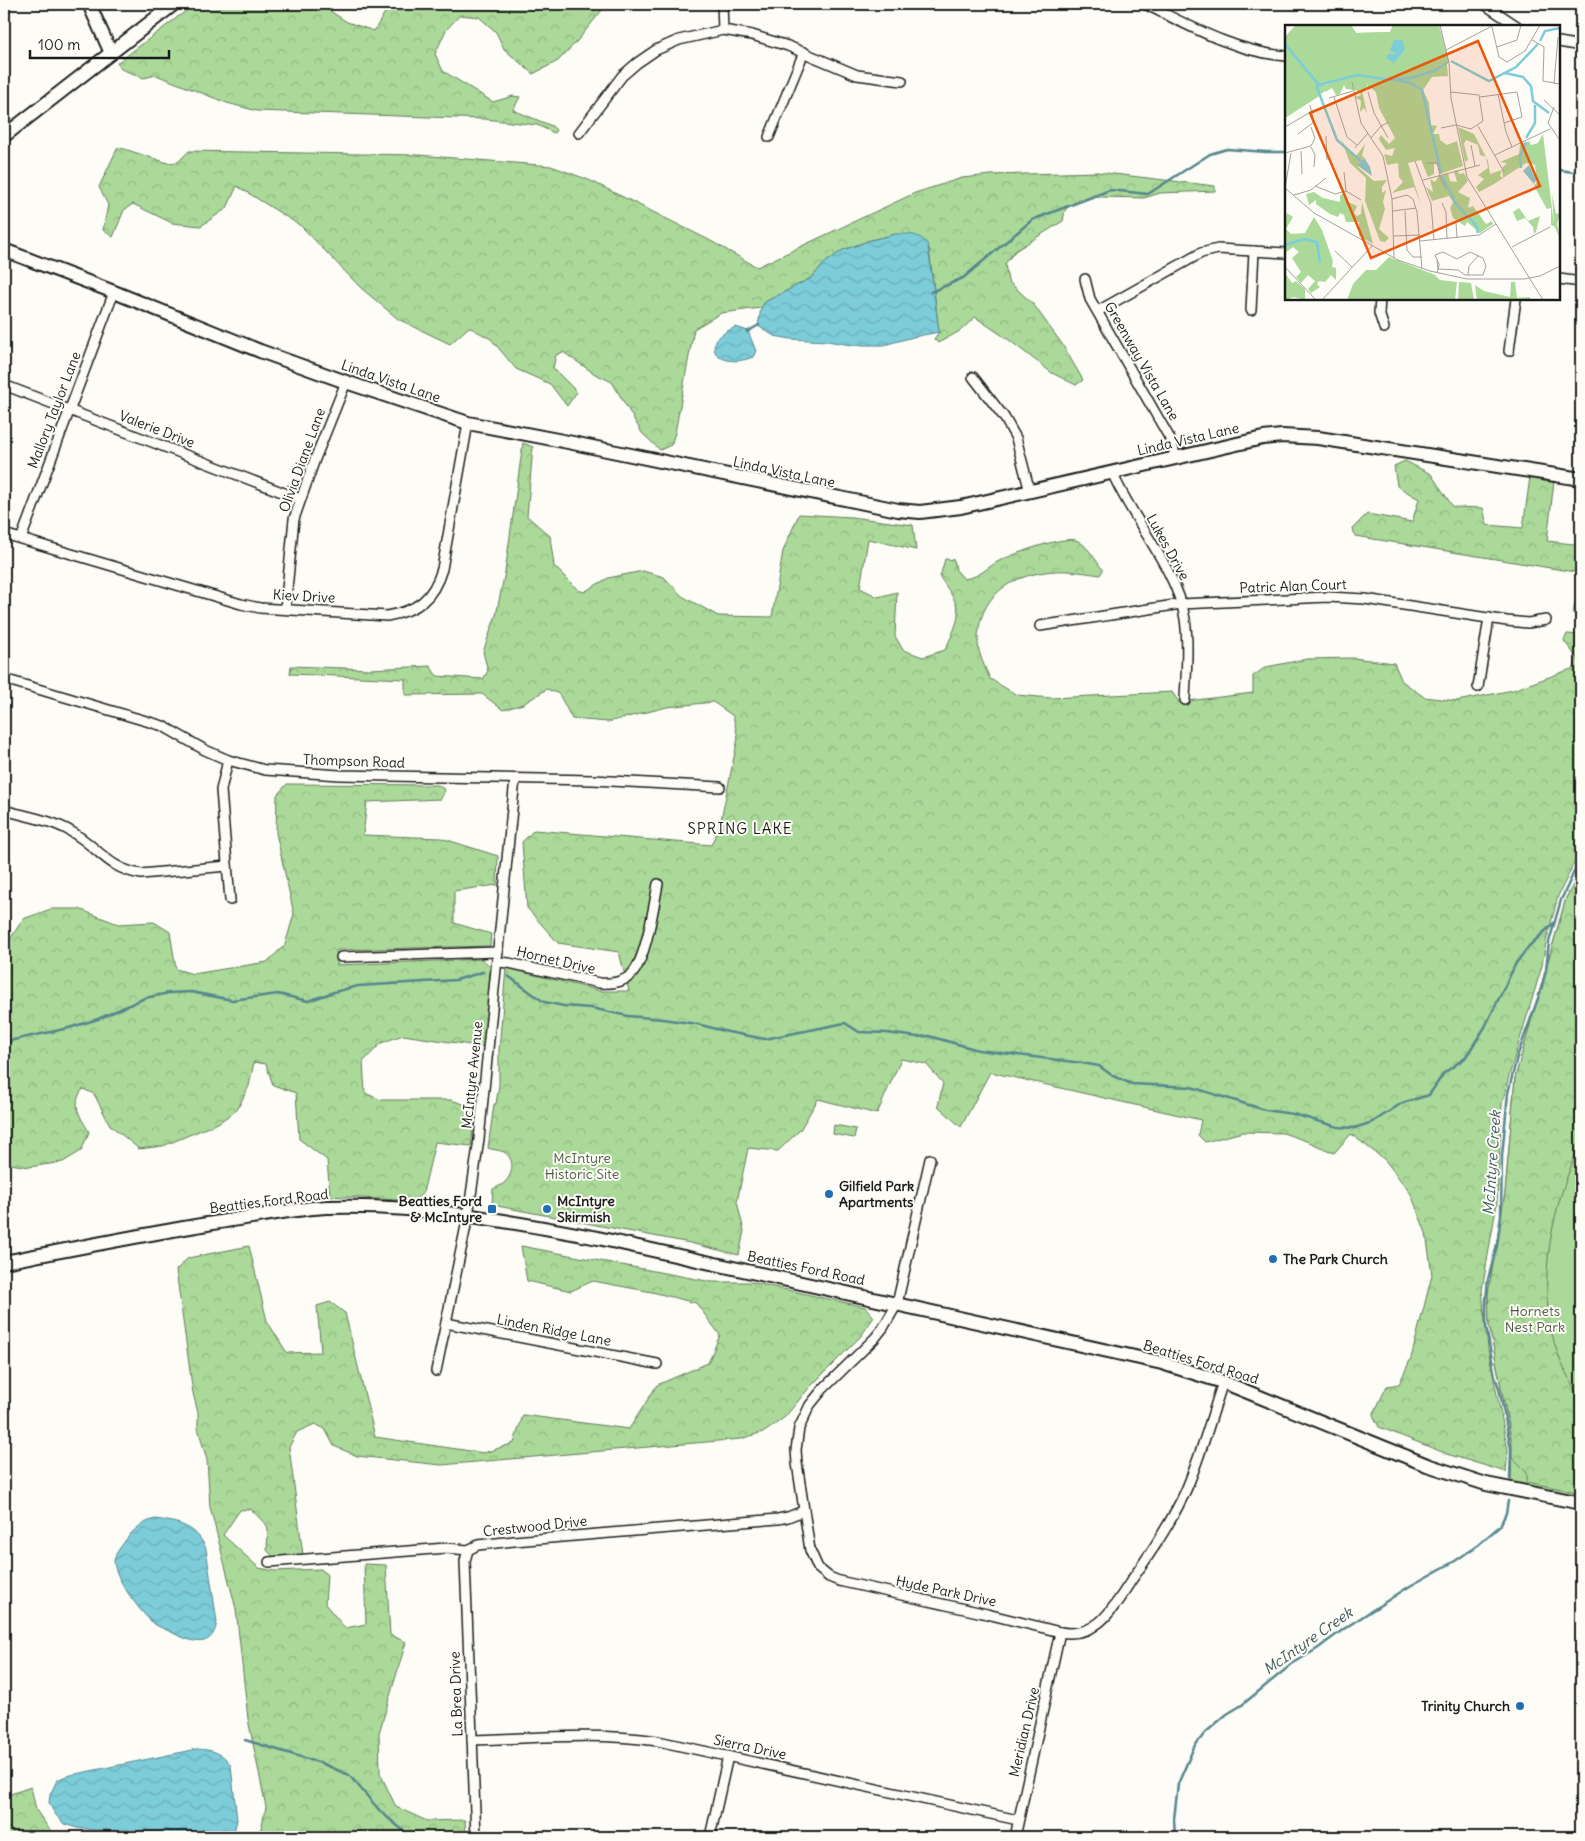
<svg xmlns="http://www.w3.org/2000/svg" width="1585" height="1841" font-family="Delius,sans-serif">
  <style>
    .green { fill: #aad999; stroke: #637a5a }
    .forest { fill: url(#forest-crowns); stroke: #637a5a }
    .water { fill: url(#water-waves); stroke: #56868d }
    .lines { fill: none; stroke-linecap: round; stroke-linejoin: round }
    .stream { stroke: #56868d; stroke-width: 2.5 }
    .street-casing { stroke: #1c1c1c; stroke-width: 12 }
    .secondary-casing { stroke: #1c1c1c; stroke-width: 16 }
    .street { stroke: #fdfcf7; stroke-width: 9 }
    .secondary { stroke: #fdfcf7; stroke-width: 12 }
    .poi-dot { fill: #1f6fb2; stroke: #fdfcf7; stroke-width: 2 }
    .labels { text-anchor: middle; stroke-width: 4; stroke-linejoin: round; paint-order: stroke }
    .street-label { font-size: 14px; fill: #1c1c1c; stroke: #fdfcf7 }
    .park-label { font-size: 14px; fill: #4e5e48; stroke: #fdfcf7 }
    .poi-label { font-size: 14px; font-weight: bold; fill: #1c1c1c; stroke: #fdfcf7; text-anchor: start }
    .neighbourhood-label { font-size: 15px; letter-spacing: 1px; fill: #1c1c1c; stroke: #fdfcf7 }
    .water-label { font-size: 15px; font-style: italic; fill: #3e5a5e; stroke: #fdfcf7 }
    .inset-river { fill: none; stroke: #7dccd9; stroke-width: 2.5 }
    .inset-road { fill: none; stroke: #a3a29f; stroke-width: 1 }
    .view { fill: #e8590c; fill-opacity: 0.15; stroke: #e8590c; stroke-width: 2.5 }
    .inset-edge { fill: none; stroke: #1c1c1c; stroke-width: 2.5 }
  </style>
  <defs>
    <pattern id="forest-crowns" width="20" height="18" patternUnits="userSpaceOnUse" patternTransform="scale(1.25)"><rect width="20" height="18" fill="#aad999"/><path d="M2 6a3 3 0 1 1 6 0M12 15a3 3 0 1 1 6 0" fill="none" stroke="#92ba83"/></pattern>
    <pattern id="water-waves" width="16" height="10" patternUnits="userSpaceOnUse" patternTransform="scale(1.25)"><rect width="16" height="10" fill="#7dccd9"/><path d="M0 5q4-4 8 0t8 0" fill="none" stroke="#6bafba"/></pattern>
  </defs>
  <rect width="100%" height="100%" fill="#fdfcf7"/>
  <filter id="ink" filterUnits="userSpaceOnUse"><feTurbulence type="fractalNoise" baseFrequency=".02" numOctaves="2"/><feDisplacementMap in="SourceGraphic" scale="10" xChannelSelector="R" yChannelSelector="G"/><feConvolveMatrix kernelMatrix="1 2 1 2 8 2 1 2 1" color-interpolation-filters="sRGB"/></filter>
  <g filter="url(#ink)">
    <g class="green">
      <path d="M1581,871V1498L1511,1486L1512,1443L1489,1325L1488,1294L1505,1193L1515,1078L1566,898Z"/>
      <path d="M834,1125L856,1129L854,1138L833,1134Z"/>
    </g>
    <g class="forest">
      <path d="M195,4H312L321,5L347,22L374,31L390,4H607L578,40L558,61L533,74L504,49L496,32L479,17L460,15L446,30L435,54L443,71L493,102L513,96L520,97L513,110L552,126L556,130L554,133L537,125L485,119L257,111L227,103L156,75L144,78L121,69L117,63Z"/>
      <path d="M118,147L168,163L178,162L189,151L418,155L551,166L589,180L709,240L757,267L915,193L962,178L991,175L1097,172L1215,186V191L1160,193L1144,198L1101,197L1078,199L1065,210L1063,221L1015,251L1005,264L1008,281L1033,304L1062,344L1083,380L1076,385L1052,373L1009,340L975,317L960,331L938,343L934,339L939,332L929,248L896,234L871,240L843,250L826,262L811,278L765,302L761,308L721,313L694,329L675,433L671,445L660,450L642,433L612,382L595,374L563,352L556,355L553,368L577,392L567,406L550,384L516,369L491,339L469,327L450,344L398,319L361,288L301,226L237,186L227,208L201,226L172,223L133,204L124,210L113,237L103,230L108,205L99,187Z"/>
      <path d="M523,443L533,447L527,516L550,536L554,566L578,590L584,592L608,578L643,571L664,577L682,596L718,616L772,617L783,551L799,514L851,517L913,525L916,550L868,539L860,588L878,597L897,592L895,636L903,650L923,657L945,650C949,641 959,622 958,612C957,600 946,587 940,577L945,559L954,560L956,570L964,579C983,576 986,567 1001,560C1014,554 1066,534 1078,541C1088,546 1096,561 1103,570L1100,575C1086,573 1069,570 1055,571C1011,574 977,596 978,643C978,654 986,669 990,679L1017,695L1051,698L1172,692L1179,702L1253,693V676L1266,667L1307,659L1353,658L1394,663L1402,681L1424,697L1457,701L1513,690L1574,668L1577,658L1564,641L1567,634L1581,635V849L1558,896L1546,942L1542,966L1509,1076L1502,1104L1497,1203L1482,1290L1488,1349L1508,1450L1506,1472L1450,1455L1379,1427L1373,1415L1387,1386L1399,1384L1411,1358L1432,1275L1426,1233L1411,1194L1385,1160L1351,1134L1334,1153L1309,1142L1283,1133L1243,1132L1205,1142L1198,1135L1201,1120L990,1072L961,1127L938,1106L943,1083L926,1064L901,1059L877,1114L818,1099L800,1130L778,1151L748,1148L737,1202L744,1231L739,1255L690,1243L492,1205L493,1189C496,1187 501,1186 504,1183C513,1175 516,1159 504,1152C500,1150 493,1150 488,1148L494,1104H496L499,1085V1050L506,968L601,991H629L619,952L558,943L527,908L522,842L534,830L711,845L720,825L738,738L733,716L713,702L667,707L608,722L572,719L559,694L547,689L523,704L503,710L482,694L405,695V679L290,674L291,666L370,669L430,666L437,676L483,679L488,671L483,652L496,615L505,572Z"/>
      <path d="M1405,461L1431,474L1453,507L1483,508L1487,525L1523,528L1530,477L1554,481L1547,541L1581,545V624L1573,613L1580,582L1575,572L1355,536L1353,528L1367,514L1412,522L1419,499L1397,486L1394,466Z"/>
      <path d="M287,784L438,785L445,790L441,799L367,802L363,835L441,838L498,856L497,885L454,891V923L491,934L490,946L337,950V965L482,959L490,966V995L484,1047L403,1035L381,1043L363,1062L365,1093L381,1100H451L476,1108L471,1146L435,1142L423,1193L413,1201L330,1196L327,1160L299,1139L296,1093L273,1085L266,1064L254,1062L249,1086L237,1110L218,1123L163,1146L139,1149L110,1125L94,1094L83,1089C70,1105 81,1117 89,1132L81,1151L63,1162L29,1167L4,1163V949L23,919L51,909H79L118,924L154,922L170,932L176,969L193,974L267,962L285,945L294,914L276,833L277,795Z"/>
      <path d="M1581,871V1142C1552,1207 1533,1287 1559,1357C1565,1373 1576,1389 1581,1406C1583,1413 1581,1424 1581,1432C1581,1453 1581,1473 1581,1493L1527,1482V1473L1512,1458V1443L1489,1325L1488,1294L1505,1193L1515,1078L1566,898Z"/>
      <path d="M249,1246L267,1321L287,1353L321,1352L317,1306L330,1302L345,1313L375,1437L484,1453L514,1443L523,1415L629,1429L657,1385L708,1363L720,1335L696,1303L652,1292L593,1281L571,1291L527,1281L521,1246L712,1282H751L865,1307L874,1317L861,1336L809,1388L785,1417L766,1431L741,1439L441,1465L357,1456L334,1446L325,1429L315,1424L297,1432L289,1447L303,1555L273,1557L267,1550L268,1527L251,1509L240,1510L223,1535L259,1568L275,1571L321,1569L327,1575L325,1604L345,1628L366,1624L364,1564L386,1565L390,1635L406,1642L379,1733L380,1773L396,1807L427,1821L465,1820L466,1837H249L261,1829L266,1807L248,1719L236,1609L210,1507L207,1460L198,1428V1413L193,1393L176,1270L188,1258Z"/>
      <path d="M31,1787L36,1810L54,1836L62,1837H4V1796Z"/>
    </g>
    <g class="water">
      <path d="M896,234C910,234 919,233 928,245L939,332L913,337L884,345H851L827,341L791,339L774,336L758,326L761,308L765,302L811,278L826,262L843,250L871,240Z"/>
      <path d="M736,327L748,331L756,351L753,357C718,371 695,343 736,327Z"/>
      <path d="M155,1519C178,1522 197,1526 206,1549L217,1622C212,1653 187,1640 169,1631C164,1629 156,1626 152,1622C140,1612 114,1577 114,1561C115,1553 121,1547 125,1541C134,1529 141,1523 155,1519Z"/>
      <path d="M197,1749C212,1750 223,1752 231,1766L237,1820L235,1828L227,1837H161L77,1828L64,1824L55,1814L49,1803L50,1795L57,1780L66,1776Z"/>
    </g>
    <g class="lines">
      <g class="stream">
        <path d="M1559,170L1581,173"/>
        <path d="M931,292L963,278L1032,220L1110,190L1148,194L1210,154L1227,149L1266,152H1286"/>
        <path d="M747,332L759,325"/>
        <path d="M508,976L544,1002L564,1006L591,1008L628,1016L663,1019L697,1024L728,1032L765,1039L845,1023L859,1032L887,1033L917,1037L929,1036L978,1050L1082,1063L1099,1066L1113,1076L1132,1084L1191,1087L1265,1110L1293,1114L1338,1127L1354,1128L1373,1122L1402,1103L1429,1095L1444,1073L1465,1058L1485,1027L1516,963L1529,946L1554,923"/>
        <path d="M4,1042L69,1028L98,1019L145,998L169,993L191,992L232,1000L278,994L308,1001L334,992L358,986L456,980L483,972"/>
        <path d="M1510,1479L1511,1449L1499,1388L1495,1377L1486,1326V1300L1488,1279L1497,1246L1501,1215L1502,1156L1508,1093L1517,1057L1541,990L1546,970L1549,942L1561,900L1581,857"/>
        <path d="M245,1740L321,1763L349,1775L381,1812L411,1837"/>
        <path d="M1175,1837L1174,1819L1178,1784L1194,1747L1205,1733L1227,1714L1242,1705L1292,1664L1317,1649L1348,1626L1410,1586L1455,1561L1478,1545L1500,1526L1506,1513L1508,1501"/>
      </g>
      <defs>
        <g id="street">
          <path d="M722,4L723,30"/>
          <path d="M1145,4C1190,26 1235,52 1286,56"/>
          <path d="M1484,4L1517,26"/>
          <path d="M1559,42L1581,46"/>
          <path d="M579,133L622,76L637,63L656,50L679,40L723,30L752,35L788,46L857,75L902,81"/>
          <path d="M769,137L804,52"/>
          <path d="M1085,279L1090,299L1169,437L1174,450V457"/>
          <path d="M1559,279L1581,282"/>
          <path d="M1380,299L1379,313L1384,328"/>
          <path d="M1251,310L1254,251"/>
          <path d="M1098,311L1201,253L1218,249L1286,253"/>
          <path d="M1509,351L1516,299"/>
          <path d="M973,377L1004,417L1016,438L1030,492"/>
          <path d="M4,385L300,499"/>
          <path d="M1112,472C1132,520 1177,569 1185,619C1189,645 1186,673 1185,700"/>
          <path d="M4,534L241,604L260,608L387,616C417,611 433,599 442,569L468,423"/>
          <path d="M21,539L114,292"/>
          <path d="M285,609L294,519L315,459L346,382"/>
          <path d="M1040,626L1181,604L1328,597L1365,599L1507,621L1528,623L1546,620"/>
          <path d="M4,679L163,726L205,750L228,760L265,770L340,775L593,780L720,787"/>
          <path d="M1478,687L1489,618"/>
          <path d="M228,760L221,790L230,900"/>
          <path d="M4,810C25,816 51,820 70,831C98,846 107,869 141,874L227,866"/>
          <path d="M341,957L498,952"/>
          <path d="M497,962L509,963L599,983C610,984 623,983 632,974C646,959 654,905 658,884"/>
          <path d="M930,1159L897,1304L883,1328L875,1338L823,1389L810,1405L799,1428L796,1450L797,1463L810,1550L818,1568L829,1577L839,1581L987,1614L1060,1632C1099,1639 1114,1606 1133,1578C1153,1550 1172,1521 1186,1490C1201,1455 1211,1418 1223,1382"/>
          <path d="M446,1323L657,1364"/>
          <path d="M436,1371L468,1216L479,1139L515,779"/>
          <path d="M468,1550L465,1561L476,1837"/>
          <path d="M269,1562L446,1548L468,1550L478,1545L514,1541L778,1519L788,1517L803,1511"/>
          <path d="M472,1740C534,1738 597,1732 658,1741L1018,1820"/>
          <path d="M710,1837L728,1756"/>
          <path d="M1015,1837L1060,1632"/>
        </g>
        <g id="secondary">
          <path d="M89,4L111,53"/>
          <path d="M4,136L174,4"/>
          <path d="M4,250L114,292L260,351L346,382L468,423L568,442L898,510L920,512L961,507L1263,438L1282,436L1318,438L1581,479"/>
          <path d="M4,1262C82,1247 160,1231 238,1219C268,1215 298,1208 328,1207C419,1204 509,1221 598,1238L1162,1363L1223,1382L1427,1465L1486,1484L1581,1503"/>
        </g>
      </defs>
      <use href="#street" class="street-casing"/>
      <use href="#secondary" class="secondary-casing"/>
      <use href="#street" class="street"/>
      <use href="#secondary" class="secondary"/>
    </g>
  </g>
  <g class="poi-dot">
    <circle cx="829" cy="1194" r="5"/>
    <rect x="487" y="1204" width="10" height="10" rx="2.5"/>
    <circle cx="547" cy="1209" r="5"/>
    <circle cx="1273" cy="1259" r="5"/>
    <circle cx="1520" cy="1706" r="5"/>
  </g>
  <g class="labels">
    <g class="street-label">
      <text transform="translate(1142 361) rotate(60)" y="5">Greenway Vista Lane</text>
      <text transform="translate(391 381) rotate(19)" y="5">Linda Vista Lane</text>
      <text transform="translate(54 410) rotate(-69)" y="5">Mallory Taylor Lane</text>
      <text transform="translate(157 429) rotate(21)" y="5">Valerie Drive</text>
      <text transform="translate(1188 439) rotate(-13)" y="5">Linda Vista Lane</text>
      <text transform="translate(302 460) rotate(-70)" y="5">Olivia Diane Lane</text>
      <text transform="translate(784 472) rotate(12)" y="5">Linda Vista Lane</text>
      <text transform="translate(1168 547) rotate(61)" y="5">Lukes Drive</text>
      <text transform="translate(1293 586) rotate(-2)" y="5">Patric Alan Court</text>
      <text transform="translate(304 596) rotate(3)" y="5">Kiev Drive</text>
      <text transform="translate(354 761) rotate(2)" y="5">Thompson Road</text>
      <text transform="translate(556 960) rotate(13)" y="5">Hornet Drive</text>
      <text transform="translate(472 1075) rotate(-84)" y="5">McIntyre Avenue</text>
      <text transform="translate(269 1201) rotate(-7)" y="5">Beatties Ford Road</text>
      <text transform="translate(806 1268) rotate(12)" y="5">Beatties Ford Road</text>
      <text transform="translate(554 1330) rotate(11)" y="5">Linden Ridge Lane</text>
      <text transform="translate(1201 1362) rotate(17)" y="5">Beatties Ford Road</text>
      <text transform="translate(535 1526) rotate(-6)" y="5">Crestwood Drive</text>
      <text transform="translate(946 1591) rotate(12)" y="5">Hyde Park Drive</text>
      <text transform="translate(456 1694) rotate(-92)" y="5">La Brea Drive</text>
      <text transform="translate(1024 1732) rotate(-77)" y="5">Meridian Drive</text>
      <text transform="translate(750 1747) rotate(12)" y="5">Sierra Drive</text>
    </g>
    <g class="park-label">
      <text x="582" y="1163">McIntyre<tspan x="582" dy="16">Historic Site</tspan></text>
      <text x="1535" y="1316">Hornets<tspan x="1535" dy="16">Nest Park</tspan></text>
    </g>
    <g class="poi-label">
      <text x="839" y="1191">Gilfield Park<tspan x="839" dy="16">Apartments</tspan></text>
      <text x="482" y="1206" text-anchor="end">Beatties Ford<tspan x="482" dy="16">&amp; McIntyre</tspan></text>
      <text x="557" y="1206">McIntyre<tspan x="557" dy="16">Skirmish</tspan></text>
      <text x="1283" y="1264">The Park Church</text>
      <text x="1510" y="1711" text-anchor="end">Trinity Church</text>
    </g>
    <g class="neighbourhood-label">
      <text x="740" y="834">SPRING LAKE</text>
    </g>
    <g class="water-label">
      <text transform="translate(1492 1163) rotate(-86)" y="5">McIntyre Creek</text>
      <text transform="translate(1308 1641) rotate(-35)" y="5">McIntyre Creek</text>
    </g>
  </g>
  <g transform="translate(1285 25)">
    <rect width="275" height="275" fill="#fdfcf7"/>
    <path d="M11,0H66L71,8L105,7L108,0H154L164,37L126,52L108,54L67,50L40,58V66L0,93V12Z" fill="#aad999"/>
    <path d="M11,0H14L36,28L33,40V33L28,34L30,42L36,40L35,48L28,52L35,59L36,70L0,93V12ZM18,0H66L71,8L105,7L108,0H129L126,9L109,14L96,31L95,24L100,22L101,14L65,12L63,13L65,18L47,24L39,31ZM158,28H161L163,51L147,52L138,65L144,78L146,100L152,101L148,109H154L155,115L162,120L172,116L178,141L155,149L154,139H149V149L143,152L136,135L123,138L136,180L129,162L107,168L118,157L114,152L113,138L102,140L99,129L107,131L110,123L101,125L94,114L96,110L104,119L110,113L94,83L91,67L86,63L83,65V58L82,64L77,66L82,88L79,83L75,87L76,76L70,72L76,70L74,66L61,64L59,60L55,69L51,70L47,63L40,67L39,61L43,59L72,50L39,58L40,37L50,46L59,33L75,29L81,35V40H69L78,45L133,44L145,41ZM173,102L189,109L203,136L205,149L217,145L215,151L218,153L217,143L222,138L215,137L234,129L235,120L244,116L246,120L253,118L258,109L269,200L267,169L271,189L275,188L272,199L275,214L270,202L266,200V183L262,184L249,161L252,157L250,140L241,138L209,159L194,167L191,162L199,154L193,150L203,143L201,132L195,130L193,120L181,115L179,119L183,135L180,137ZM56,114L63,126L71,131L80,119L77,131L81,134L73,142L89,156L102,155L97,162V168L101,165L98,177L100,184L94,204L104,213L100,217L95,216L80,176L81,153L65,138ZM173,145L174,149L179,148L183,156L173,167L185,173L183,183L188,181L201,199L207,196L208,199L195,208L182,197L180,201L168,193L165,183L168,177L164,171L147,176L141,162L148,167L145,154L150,157L153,152L163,148L165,156L172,157L169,146ZM29,167L38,173L55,177V170L58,169L63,177L72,181L69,188L72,191L76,189L77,177L88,219L74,211V197H61L59,190L55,188L53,192L45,189L31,179V175L24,180L21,169ZM234,183L243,196L255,191L251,207L249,209L248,202L240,193L232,196L228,187ZM2,188L8,192L1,204L6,209L20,208L29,192L37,205L48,236L47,242L51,243V255L46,250L40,257L34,256L32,259L35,262L26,268L23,264L30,256L23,250L16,258L11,252L16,247L7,233L14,227L8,222L0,228V194ZM104,232L150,250L155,255L172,257L170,275H62L68,259L81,245H91ZM0,248L7,258L11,256L20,264V275L9,272L0,275ZM174,257L186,258L189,275H173ZM226,257H230L232,273L245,272V275H192L190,260L199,266L225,272Z" fill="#aad999"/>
    <path d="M109,15H117L120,24L109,38L101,33L103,29H111L105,25ZM80,134L85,142L87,151L72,140ZM244,140L251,155L249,159L238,146Z" fill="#7dccd9"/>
    <path class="inset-river" d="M255,16L260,6L275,3M0,19L34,60L72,50L105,55L126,53L149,46L163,37M166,36L204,56L231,42L253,19M220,48L238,52L246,61L248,76L264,88M111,55L126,58L137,65L156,148M31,60L52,115L77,137M241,113L250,98V80M236,143L235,132L241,117M157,151L171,179L191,200L193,208M0,220L19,214L32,217L35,237"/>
    <path class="inset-road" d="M155,0L164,38L166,73L182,152L258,275M207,2L214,32L222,37L240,26L255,0M247,15L259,22L258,56L275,59M212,22L232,15L236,0M161,25L209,0M67,57L76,98L98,131L107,174L109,233M269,59L273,12M83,67L89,88L103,113M213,69L221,107L227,122M49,72L62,112L72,120M195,72L232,67L237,92L219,98M44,73L68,66M259,75L275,90M269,82L263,98L274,114M193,101L219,147M0,102L29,85M156,103L171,100L186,104L198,96L194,70L166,67M13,109L29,97L25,80M41,111L42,135M86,113L96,101L104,97M186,120L190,141M26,122L30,130L29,142M70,123L83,108M16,126L17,149M0,128L26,121L30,113L26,102M210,130L265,104M130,136L146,179L149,215M142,138H152L155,150M59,147L61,166L76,175M154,150L161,164M138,155L195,140M30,161L50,169L61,166M0,163L6,128M0,163L29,188L113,235L145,246L182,254H239L255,251L275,241M9,170L26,165L41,153M107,174L122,170L128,174L132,187L137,244M157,178L161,187L162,214M108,186L131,183M120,186L122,225L128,232H137M171,198L172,213M109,211L135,210M135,216L194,210L211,199M227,222L265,202M50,226L67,242M152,235L153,244L173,245L180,250H198L201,241L198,233L185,227L172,234L158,227L150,230L154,239V241L153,244L152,248M0,242L31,275M183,250L184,241L193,231M37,275L87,221"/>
    <path class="view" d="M193,16L255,161L86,233L25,88Z"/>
    <rect width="275" height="275" class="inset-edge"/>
  </g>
  <rect width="1585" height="1841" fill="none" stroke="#fdfcf7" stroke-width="20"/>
  <rect x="10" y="10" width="1565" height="1821" fill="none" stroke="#1c1c1c" stroke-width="2" filter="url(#ink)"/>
  <path d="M30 50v8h139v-8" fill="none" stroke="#1c1c1c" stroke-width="2.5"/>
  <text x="38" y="50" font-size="15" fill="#1c1c1c" stroke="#fdfcf7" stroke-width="4" paint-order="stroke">100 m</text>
</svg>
